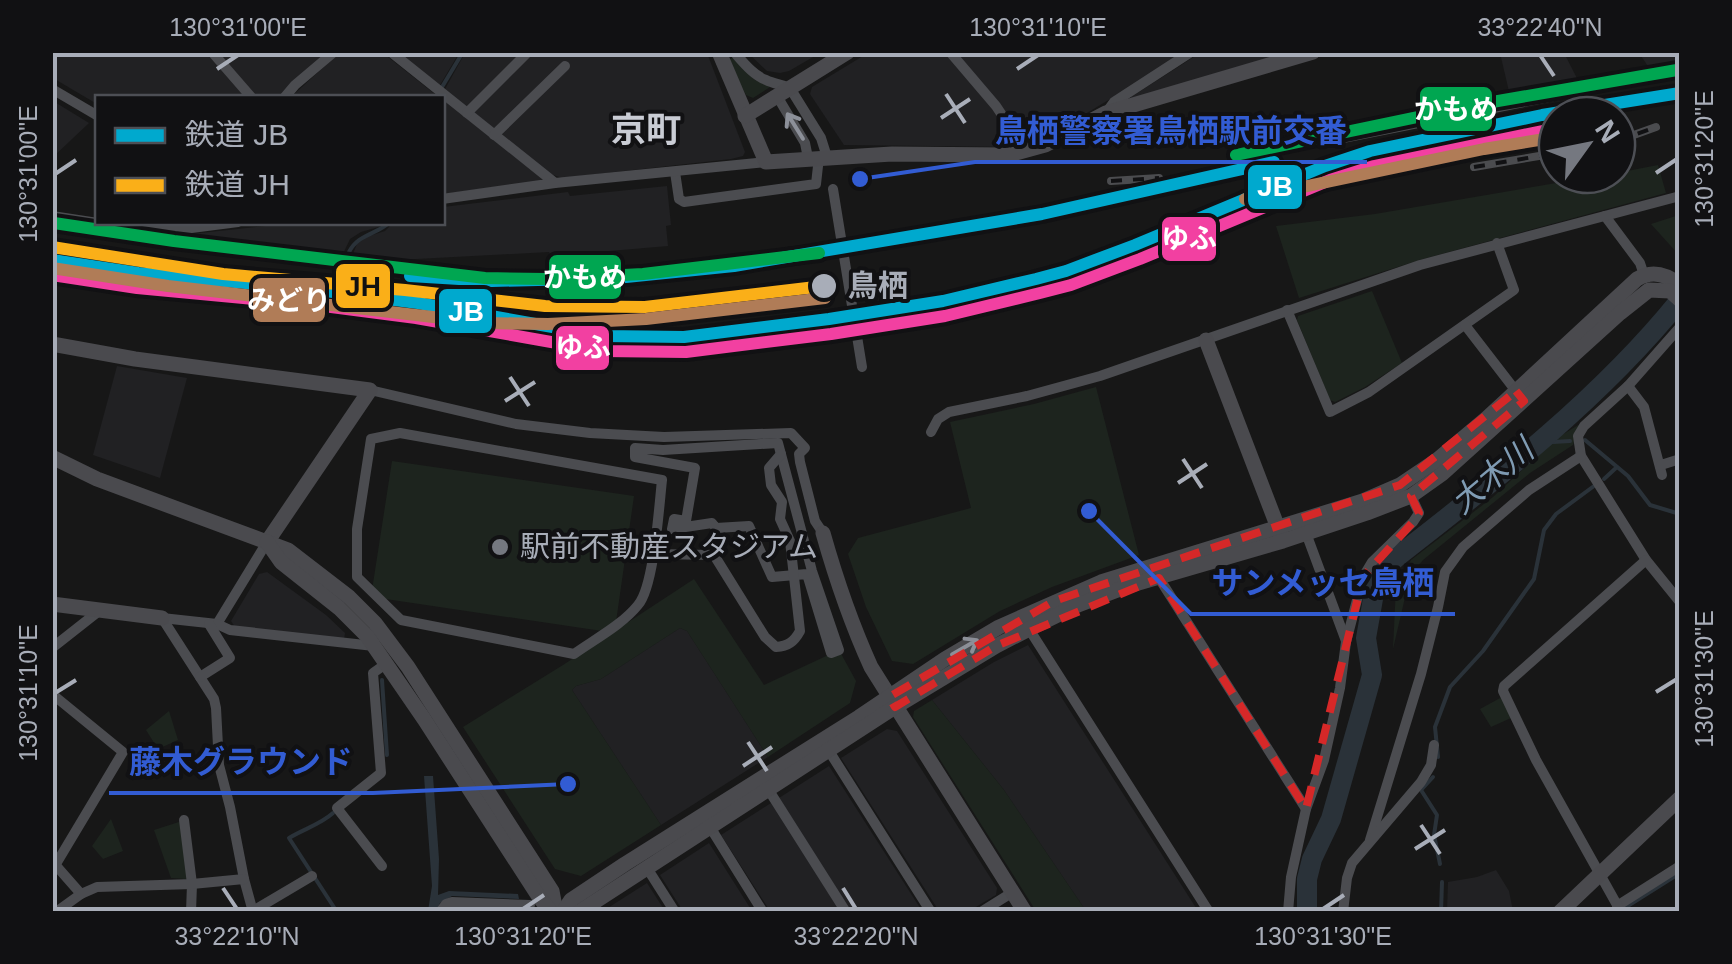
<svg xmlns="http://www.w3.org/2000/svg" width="1732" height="964" font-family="Helvetica,'Noto Sans JP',sans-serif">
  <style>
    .built { fill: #212123 }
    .green { fill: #1d241e }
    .water { fill: #2a3239 }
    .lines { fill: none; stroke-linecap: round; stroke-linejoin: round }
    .stream { stroke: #2a3239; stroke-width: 4 }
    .river { stroke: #2a3239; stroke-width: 20 }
    .street { stroke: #4b4c50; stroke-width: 10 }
    .secondary { stroke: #4a4a4e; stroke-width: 15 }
    .rail-casing { stroke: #4b4c4f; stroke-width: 8 }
    .rail { stroke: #111113; stroke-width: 4; stroke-dasharray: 11; stroke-linecap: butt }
    .rail-1-casing { stroke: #111113; stroke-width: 20 }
    .rail-2-casing { stroke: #111113; stroke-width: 20 }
    .rail-3-casing { stroke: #111113; stroke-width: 20 }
    .rail-4-casing { stroke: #111113; stroke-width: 20 }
    .rail-5-casing { stroke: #111113; stroke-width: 20 }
    .rail-1 { stroke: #00a9ce; stroke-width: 12 }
    .rail-2 { stroke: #faaf18; stroke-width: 12 }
    .rail-3 { stroke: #f240a1; stroke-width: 12 }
    .rail-4 { stroke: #00a651; stroke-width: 12 }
    .rail-5 { stroke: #b07c57; stroke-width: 12 }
    .oneway { stroke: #8c9099 }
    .oneway2 { stroke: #8c8f98 }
    .marked { fill: none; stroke: #d62828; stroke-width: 8; stroke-dasharray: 20 12; stroke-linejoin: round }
    .ticks { fill: none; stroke: #a8adb8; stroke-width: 4 }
    .stop-dot { fill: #a8adb8; stroke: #111113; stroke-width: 4 }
    .poi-dot { fill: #757880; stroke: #111113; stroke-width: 4 }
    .labels { text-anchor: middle; stroke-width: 8; stroke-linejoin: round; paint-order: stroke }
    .stop-label { font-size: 30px; font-weight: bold; fill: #a8adb8; stroke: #111113; text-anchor: start }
    .poi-label { font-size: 30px; fill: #a8adb8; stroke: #111113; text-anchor: start }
    .water-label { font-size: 32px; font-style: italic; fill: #7f9bb3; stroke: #111113 }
    .quarter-label { font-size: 35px; font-weight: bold; fill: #c9ccd4; stroke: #111113 }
    .leader { fill: none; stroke: #325cd3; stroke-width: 4 }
    .callout-dot { fill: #325cd3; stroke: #111113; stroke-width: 4 }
    .callout-label { font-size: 32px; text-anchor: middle; font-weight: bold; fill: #325cd3; stroke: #111113; stroke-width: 8; stroke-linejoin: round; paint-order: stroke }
    .line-badge { stroke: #111113; stroke-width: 4 }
    .badge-label { font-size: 28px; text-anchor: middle; font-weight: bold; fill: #fff }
    .pale-badge-label { font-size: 28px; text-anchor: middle; font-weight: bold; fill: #111 }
    .neatline { fill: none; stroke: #a8adb8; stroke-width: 4 }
    .ticks-label { font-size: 25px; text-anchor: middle; fill: #a8adb8 }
  </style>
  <rect width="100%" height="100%" fill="#171717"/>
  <g class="built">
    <path d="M340,52L383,53L436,95L434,98H290Z"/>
    <path d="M52,53H207L247,97L98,98L97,104L53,78Z"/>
    <path d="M217,53H329L279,98L256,97Z"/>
    <path d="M400,53H459L440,85Z"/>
    <path d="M465,53H707L745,152L743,156L731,159L562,178L550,174L445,89Z"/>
    <path d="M748,53H820L789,71L780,73L767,71Z"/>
    <path d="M868,53H948L995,109L1018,143L1016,147L844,145L810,94L812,87Z"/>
    <path d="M954,53H1186L1049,136L1028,144Z"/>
    <path d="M1200,53H1289L1131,100V97Z"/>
    <path d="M1500,53H1564L1581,86L1511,100Z"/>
    <path d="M1639,53H1679V65L1652,72Z"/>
    <path d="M442,99L542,178L540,181L443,194Z"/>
    <path d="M53,101L89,123L54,156L52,155Z"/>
    <path d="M667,186L671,225L666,226L668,246L551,256L549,252L379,261L351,259L357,244L366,237L385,231L393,223L442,222L443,207L568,192L570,196Z"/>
    <path d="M294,223H386L382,226L361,232L350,239L341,258L272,254L199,246L154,238Z"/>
    <path d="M117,366L187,378L160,478L93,455Z"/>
    <path d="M267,572L326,615L345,633L344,640L235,627L231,621L259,574Z"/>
    <path d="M680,628L687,631L768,757L661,825L572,690L576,686L601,679Z"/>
    <path d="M1028,645L1198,911H1086L1004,790L932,700L994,662Z"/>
    <path d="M887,729L897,731L997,888L996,895L969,911H939L841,758Z"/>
    <path d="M829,766L922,911H851L779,798Z"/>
    <path d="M771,803L840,911H770L721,835Z"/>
    <path d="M709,843L752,911H683L660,875Z"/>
    <path d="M1496,870L1509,891L1513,911H1447L1448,882L1477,877Z"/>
    <path d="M647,883L665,911H603Z"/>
  </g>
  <g class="green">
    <path d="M733,57L755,80L770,87L753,98L746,95L741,86L730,59Z"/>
    <path d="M1658,165L1666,193L1423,259L1299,298L1276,226L1375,214L1603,175H1617V173Z"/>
    <path d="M1679,215H1680L1679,255L1651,224Z"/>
    <path d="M1372,291L1402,363L1365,387L1335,402L1330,400L1297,320L1298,316Z"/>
    <path d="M1096,387L1139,555L1052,587L1000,611L913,664L892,661L866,607L848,554L858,538L971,508L950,422L1034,404Z"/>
    <path d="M1580,424L1573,445L1530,473L1423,560L1410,576L1393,649L1396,586L1411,560L1493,497L1557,438Z"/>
    <path d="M392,461L634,496L616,622L602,631L379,598L372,590Z"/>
    <path d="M694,579L764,685L839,650L856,681L850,703L768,757L687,631L680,628L601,679L576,686L572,690L661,825L581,876L555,869L463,727L563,665Z"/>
    <path d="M1502,697L1511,718L1491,727L1480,709Z"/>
    <path d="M932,700L1004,790L1086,911H1036L913,717L914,711Z"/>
    <path d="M169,711L178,740L158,749L146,730Z"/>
    <path d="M111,819L123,851L103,859L92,846Z"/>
    <path d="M182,821L187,879L171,878L154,830Z"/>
  </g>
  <path class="water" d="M424,776H433L439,859L438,895L449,891L518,894L519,899L452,896L440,903L436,911H428L432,886Z"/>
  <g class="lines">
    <g class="stream">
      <path d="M442,87L463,52"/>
      <path d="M349,252C358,234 376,235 390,222"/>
      <path d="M1585,440L1628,476L1650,505L1680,514"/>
      <path d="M1536,443L1570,441"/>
      <path d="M1604,479L1617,467"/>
      <path d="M382,680L387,755"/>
      <path d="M1438,757L1435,727L1450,687L1483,651L1534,579L1544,530L1556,514L1594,486"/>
      <path d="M1433,777L1421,790L1437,815L1434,835L1440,864"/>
      <path d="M333,813C321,824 304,829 289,838L337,912"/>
      <path d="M1626,907L1680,873"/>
      <path d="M1441,912L1442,882"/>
    </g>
    <path class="river" d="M1307,912V879L1312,859L1331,819L1372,675L1366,638L1376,582L1387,566L1398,556C1496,480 1602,397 1680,300"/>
    <g class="street">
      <path d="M212,52L252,98"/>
      <path d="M391,52L555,183"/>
      <path d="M734,52C743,62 753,75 766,80C774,84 781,84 790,88L821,138L827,157"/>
      <path d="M950,52L996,106L1026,151"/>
      <path d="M52,89L98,116"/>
      <path d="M777,96L805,143L808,158"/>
      <path d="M284,98L295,85L334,52"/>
      <path d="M467,113L528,52"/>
      <path d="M1106,113L1114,102L1191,52"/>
      <path d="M494,135L565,66"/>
      <path d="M675,172L679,199L684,202L816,184L819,157"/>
      <path d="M833,189L862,367"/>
      <path d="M442,199L555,183L766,162"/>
      <path d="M52,216L150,231H168L238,222"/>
      <path d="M1605,216L1640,263L1645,278"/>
      <path d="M1287,310L1330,412L1369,392L1514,290L1497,243"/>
      <path d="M1465,325L1519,395"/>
      <path d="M1680,327L1628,386L1584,426L1578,436L1581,456L1646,560L1680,602"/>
      <path d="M1628,386L1644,407L1662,475"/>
      <path d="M370,390L516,424L590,433L664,437L791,433L805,448L799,454L800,462L815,521L823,533"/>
      <path d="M931,432L938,419L949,412L1027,396L1100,376L1420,265L1680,196"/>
      <path d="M400,433L662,480C659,507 654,587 638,605C622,625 595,639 574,654L401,620L357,577V529L371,439Z"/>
      <path d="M778,443L812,571L839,650L831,653L807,574L772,577L749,526L716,528L712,523L672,529L674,519L686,521L695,468L635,457V448L663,450Z"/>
      <path d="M1661,465L1680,459"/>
      <path d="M1306,533L1346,641"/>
      <path d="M654,554L714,555L765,637L776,647C788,646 794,642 800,631L790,541L780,519L782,502L771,485L769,468L781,454"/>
      <path d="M1159,578L1306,809"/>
      <path d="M162,618L214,699L216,708L219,765L230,807L244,879L253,912"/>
      <path d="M162,618L217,624L267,542"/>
      <path d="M217,624L230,630L374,646"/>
      <path d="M1029,629L1209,912"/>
      <path d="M52,648L99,611"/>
      <path d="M200,677L230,658L209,624"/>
      <path d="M52,694L123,752L56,864"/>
      <path d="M829,751L931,912"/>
      <path d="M768,789L846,912"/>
      <path d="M184,820L192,884L191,912"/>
      <path d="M710,827L763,912"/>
      <path d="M1370,840L1421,674L1438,607L1445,572L1463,547L1529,490L1581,456"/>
      <path d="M52,861L81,894"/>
      <path d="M382,866L337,808L381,773L373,673L387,663"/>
      <path d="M647,868L675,912"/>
      <path d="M1617,906L1680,866"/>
      <path d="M253,911L312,876"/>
      <path d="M56,912L81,894L97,887L192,884L244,879"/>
      <path d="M440,912L446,904L452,902L530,905"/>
      <path d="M981,912L1013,892"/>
      <path d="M1288,912L1291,877L1306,809L1324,760L1340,688L1346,642L1363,577L1372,562L1413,522L1419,513L1411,496"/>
      <path d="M1343,912L1347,878L1352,863L1421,782L1431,765L1434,745"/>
      <path d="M1621,912L1536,760L1503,691L1504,686L1646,560"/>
    </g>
    <g class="secondary">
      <path d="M719,52L766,162L892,154L1009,155L1045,145L1106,113L1313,52"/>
      <path d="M745,116L848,52"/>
      <path d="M1206,340L1280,533"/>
      <path d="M52,344L135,359L370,390L267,542"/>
      <path d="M52,457L97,479L288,550L349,597L375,623L408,667L552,891L556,912"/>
      <path d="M823,533C836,579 851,623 871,667L1025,912"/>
      <path d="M267,542L281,562L339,608L367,636L424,719L539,897L551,912"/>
      <path d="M52,604L162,618"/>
      <path d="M563,912L571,900L625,864L859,717L945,659L999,627L1101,582L1363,501L1400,485L1437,460L1487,418L1637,279C1652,270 1666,274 1680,285"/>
      <path d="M579,912L895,707L996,646L1029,629L1078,605L1128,586L1283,541L1367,513L1411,496L1442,474L1620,313L1649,290L1670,291L1680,300"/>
      <path d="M1560,912L1680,798"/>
    </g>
    <defs>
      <g id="rail">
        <path d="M1617,141L1656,127"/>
        <path d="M1323,143L1680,72"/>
        <path d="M1474,167L1557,153"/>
        <path d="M1111,181L1159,178"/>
      </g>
    </defs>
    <use href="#rail" class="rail-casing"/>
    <use href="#rail" class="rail"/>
    <defs>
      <g id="rail-1">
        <path d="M52,260L138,273L310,289L418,303L603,336L684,337L829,319L943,301L1036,279L1066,271L1135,245L1325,166L1370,151L1542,115L1680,93"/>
        <path d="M410,276L492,281L578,279L626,277L734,266L1042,214L1274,162"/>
      </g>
      <path id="rail-2" d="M52,247L223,274L405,290L545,306L645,307L824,286"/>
      <path id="rail-3" d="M52,275L137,288L308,304L416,318L602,351L686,352L831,334L945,316L1040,293L1071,285L1140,259L1330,180L1374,166L1557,128"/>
      <g id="rail-4">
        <path d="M1236,155L1475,105L1677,70"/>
        <path d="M54,223L174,241L485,278L546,279L643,274L819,253"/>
      </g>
      <g id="rail-5">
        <path d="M1245,199L1484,149L1557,137"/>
        <path d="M52,268L168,286L484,323L548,324L646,319L825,298"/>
      </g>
    </defs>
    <use href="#rail-1" class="rail-1-casing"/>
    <use href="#rail-2" class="rail-2-casing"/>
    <use href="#rail-3" class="rail-3-casing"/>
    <use href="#rail-4" class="rail-4-casing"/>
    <use href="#rail-5" class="rail-5-casing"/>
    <use href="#rail-1" class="rail-1"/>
    <use href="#rail-2" class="rail-2"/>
    <use href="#rail-3" class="rail-3"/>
    <use href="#rail-4" class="rail-4"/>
    <use href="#rail-5" class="rail-5"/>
  </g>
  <defs><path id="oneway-shaft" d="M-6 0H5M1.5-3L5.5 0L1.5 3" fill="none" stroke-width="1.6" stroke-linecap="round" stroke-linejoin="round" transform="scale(2.5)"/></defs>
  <use class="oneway" href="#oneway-shaft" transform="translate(795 126) rotate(-122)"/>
  <use class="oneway2" href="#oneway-shaft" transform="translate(965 647) rotate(-30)"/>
  <path class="marked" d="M1516,391L1524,401L1411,496L1419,513L1413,522L1363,577L1306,809L1159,578L996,646L895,707L889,697L1054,601L1400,485Z"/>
  <path class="ticks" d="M1540,55L1554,76M217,69L238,55M1017,69L1038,55M946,94L965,123M941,118L970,99M1656,173L1677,159M55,174L76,160M510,377L529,406M505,401L535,382M1183,459L1202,488M1178,483L1207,464M1656,692L1677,679M55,693L76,680M748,742L767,771M743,766L772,747M1421,825L1440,854M1415,849L1445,830M223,888L237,909M843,888L856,909M523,909L544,895M1323,909L1344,895"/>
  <circle class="stop-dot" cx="824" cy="286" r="14"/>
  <circle class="poi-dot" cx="500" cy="547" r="10"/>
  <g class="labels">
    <g class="stop-label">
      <text x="848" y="296">鳥栖</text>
    </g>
    <g class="poi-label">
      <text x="520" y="557">駅前不動産スタジアム</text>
    </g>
    <g class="water-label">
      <text transform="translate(1492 476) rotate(-40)" y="11">大木川</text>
    </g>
    <g class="quarter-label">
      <text x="646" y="142">京町</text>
    </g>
  </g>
  <path class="leader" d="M860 179L975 162H1367M1089 511L1191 614H1455M568 784L373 793H109"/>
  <g class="callout-dot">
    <circle cx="860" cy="179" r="10"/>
    <circle cx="1089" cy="511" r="10"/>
    <circle cx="568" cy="784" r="10"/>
  </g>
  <g class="callout-label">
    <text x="1171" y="142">鳥栖警察署鳥栖駅前交番</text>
    <text x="1323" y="594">サンメッセ鳥栖</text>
    <text x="241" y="773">藤木グラウンド</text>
  </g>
  <g class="line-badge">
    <rect x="1418" y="85" width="76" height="48" rx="10" fill="#00a651"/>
    <rect x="1246" y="163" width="58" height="48" rx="10" fill="#00a9ce"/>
    <rect x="1160" y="215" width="58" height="48" rx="10" fill="#f240a1"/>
    <rect x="547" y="253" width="76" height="48" rx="10" fill="#00a651"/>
    <rect x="334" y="262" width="58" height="48" rx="10" fill="#faaf18"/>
    <rect x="251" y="276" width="76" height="48" rx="10" fill="#b07c57"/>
    <rect x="437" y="287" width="57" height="48" rx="10" fill="#00a9ce"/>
    <rect x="554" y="324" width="57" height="48" rx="10" fill="#f240a1"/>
  </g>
  <g class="badge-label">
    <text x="1456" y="119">かもめ</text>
    <text x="1275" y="196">JB</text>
    <text x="1189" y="248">ゆふ</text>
    <text x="585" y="287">かもめ</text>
    <text x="289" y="310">みどり</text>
    <text x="466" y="321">JB</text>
    <text x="583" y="357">ゆふ</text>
  </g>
  <g class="pale-badge-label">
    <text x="363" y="296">JH</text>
  </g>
  <rect width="1732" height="964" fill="none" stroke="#111113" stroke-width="110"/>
  <rect x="95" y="95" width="350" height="130" fill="#111113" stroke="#4d4f55" stroke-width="2.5"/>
  <rect x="115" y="128" width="50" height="15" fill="#00a9ce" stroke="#4d4f55" stroke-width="2.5"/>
  <text x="185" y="145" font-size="30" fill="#a8adb8">鉄道 JB</text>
  <rect x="115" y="178" width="50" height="15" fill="#faaf18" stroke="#4d4f55" stroke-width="2.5"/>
  <text x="185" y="195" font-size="30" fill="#a8adb8">鉄道 JH</text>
  <g transform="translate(1587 145) rotate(57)"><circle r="48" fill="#111113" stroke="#4d4f55" stroke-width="2.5"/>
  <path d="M0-8L18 38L0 25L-18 38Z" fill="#757880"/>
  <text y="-15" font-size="28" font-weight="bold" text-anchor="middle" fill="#a8adb8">N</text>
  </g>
  <rect x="55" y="55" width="1622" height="854" class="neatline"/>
  <g class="ticks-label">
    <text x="238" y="36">130°31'00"E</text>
    <text x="1038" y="36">130°31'10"E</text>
    <text x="1540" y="36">33°22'40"N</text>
    <text transform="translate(1704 159) rotate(-90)" y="9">130°31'20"E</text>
    <text transform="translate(28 174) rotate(-90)" y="9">130°31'00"E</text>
    <text transform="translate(1704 679) rotate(-90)" y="9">130°31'30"E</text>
    <text transform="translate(28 693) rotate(-90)" y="9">130°31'10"E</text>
    <text x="237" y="945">33°22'10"N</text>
    <text x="523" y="945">130°31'20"E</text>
    <text x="856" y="945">33°22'20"N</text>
    <text x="1323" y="945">130°31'30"E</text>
  </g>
</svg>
